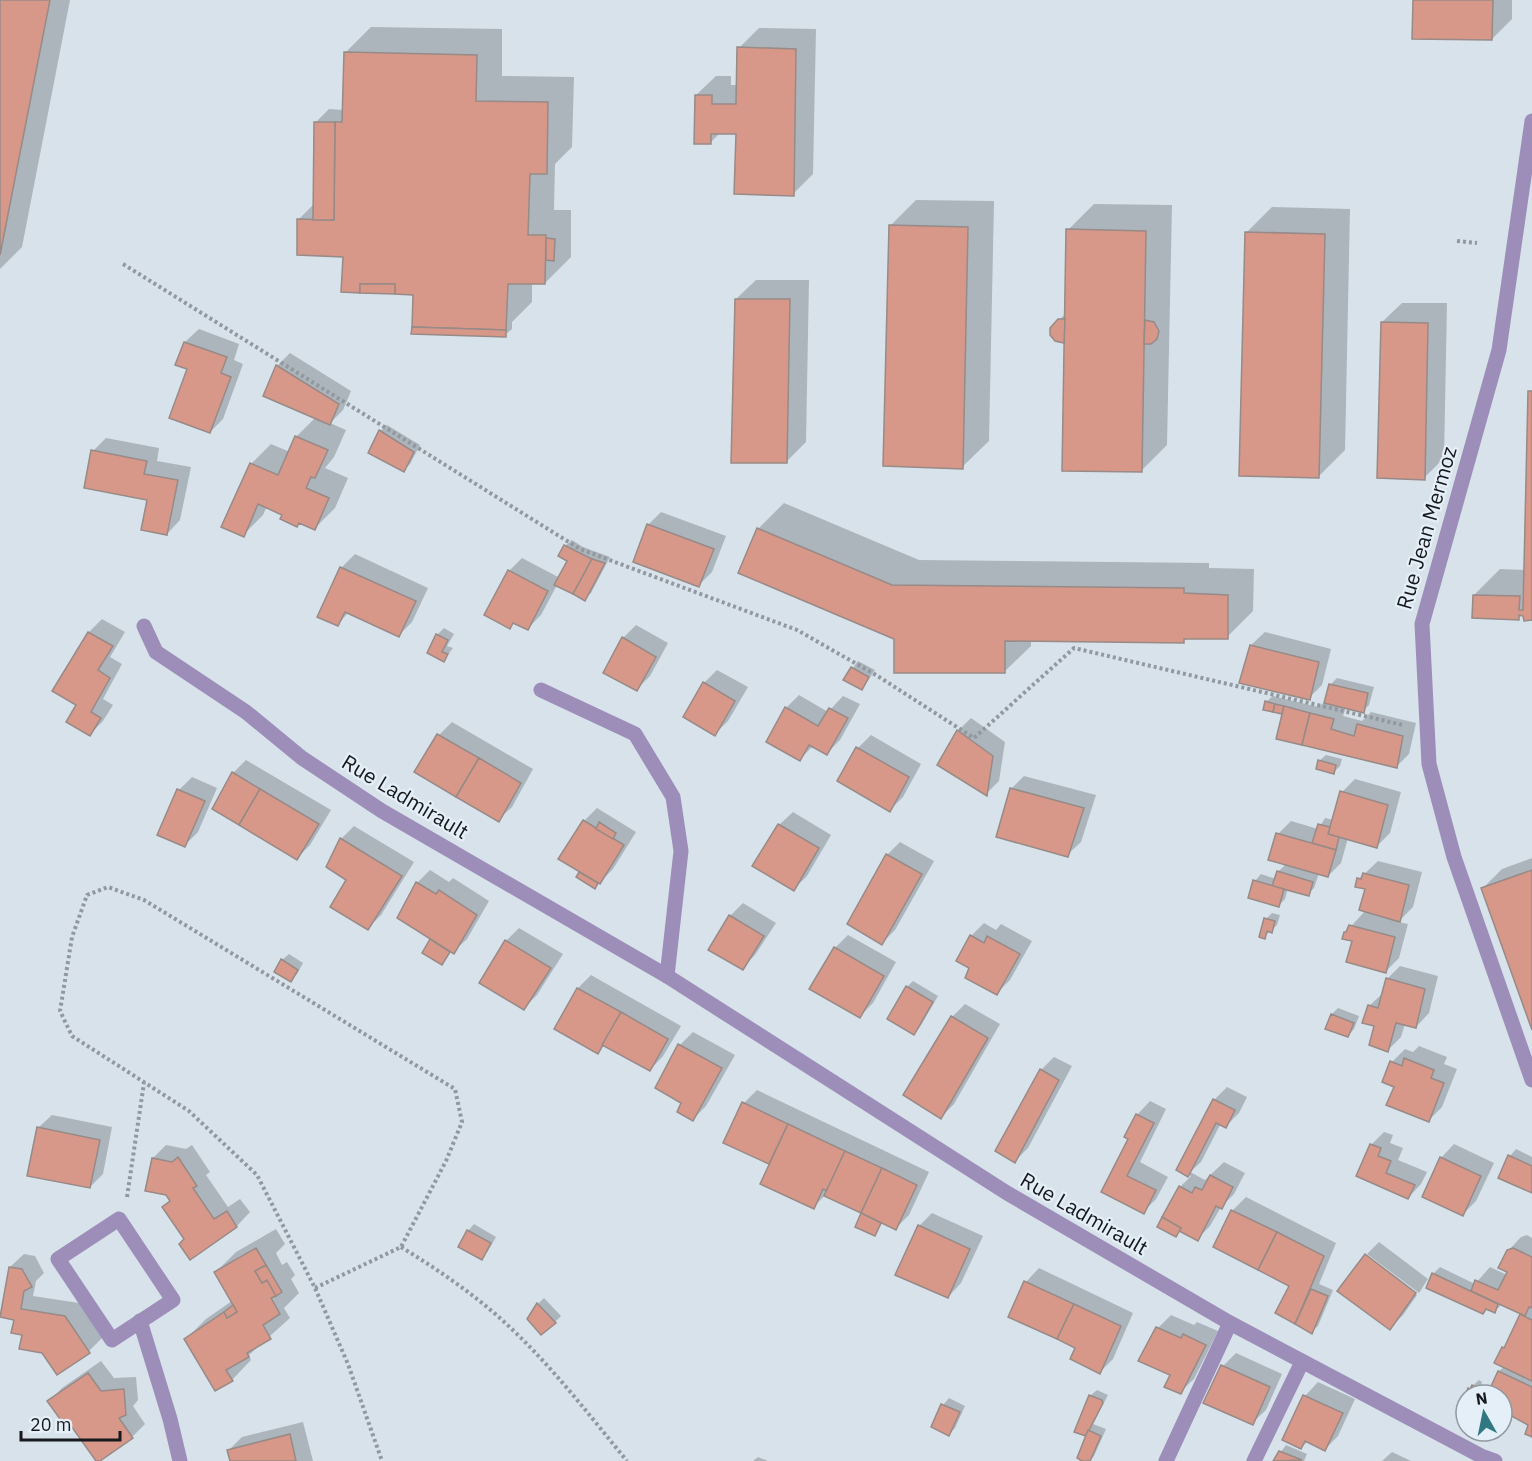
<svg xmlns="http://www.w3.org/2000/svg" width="1532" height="1461" font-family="'IBM Plex Sans',sans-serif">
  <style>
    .shadow { fill: #0003 }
    .building { fill: #d89889; stroke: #978a87; stroke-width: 1.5 }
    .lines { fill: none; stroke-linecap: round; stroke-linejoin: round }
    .path { stroke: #91989f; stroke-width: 4; stroke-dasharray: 3 3; stroke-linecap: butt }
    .lane { stroke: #9c8eb9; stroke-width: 15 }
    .street { stroke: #9c8eb9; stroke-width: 15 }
    .labels { text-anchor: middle; stroke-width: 4.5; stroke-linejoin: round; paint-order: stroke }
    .street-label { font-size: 21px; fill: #16191d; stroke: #e5eff8 }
  </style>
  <rect width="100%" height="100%" fill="#d8e2eb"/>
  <g class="shadow">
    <path d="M0,0H70L22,247L0,269Z"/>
    <path d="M1415,0H1512V19L1492,39Z"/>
    <path d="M371,27L502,29V76L574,77L572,147L555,164L554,210H571V257L545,283H532V302L512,322V329L505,335L414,293L344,255L298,220L315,203L316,122L329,109L344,110L345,53Z"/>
    <path d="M759,28L816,29L813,174L793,194L737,133L721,132L711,142L696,95L716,76H731V85H738L739,48Z"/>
    <path d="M916,200L994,201L989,441L962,467L890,226Z"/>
    <path d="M1094,204L1172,205L1167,445L1141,471L1066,342L1059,341L1052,328L1066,313L1068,230Z"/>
    <path d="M1272,207L1350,209L1345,450L1319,476L1246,233Z"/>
    <path d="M756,280H809L806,442L786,462L736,299Z"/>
    <path d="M1402,303H1447L1444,458L1424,478L1382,322Z"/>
    <path d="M199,329L239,344L234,360L243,364L223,419L210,432L189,369L177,364L185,342Z"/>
    <path d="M290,353L351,391L343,410L330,423L346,430L334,457L325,468L348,478L335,508L315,528L267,506L263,515L243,535L251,464L271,444L290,452L297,436L316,417L277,366Z"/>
    <path d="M1532,390V619L1524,613L1519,618L1474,595L1500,569L1525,570L1530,392Z"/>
    <path d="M387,425L420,445L410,464L404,470L380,431Z"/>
    <path d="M106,438L159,448L157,461L191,467L180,520L167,534L149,499L93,451Z"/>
    <path d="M784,503L919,560L1209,563V568L1254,569L1253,611L1227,637H1187L1183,641L1031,639V646L1004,672L896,638L758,529Z"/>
    <path d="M661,512L726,536L712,572L699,585L648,525Z"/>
    <path d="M572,540L583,547L610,557L591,593L584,599L557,585L541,615L528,628L515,622L510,627L509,571L522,558L560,578L569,560L565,546Z"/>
    <path d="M355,554L428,588L412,622L399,635L349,612L337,625L319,616L342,567Z"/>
    <path d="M102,619L125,632L110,657L122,664L103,699L113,705L103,721L90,734L78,704L54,690L89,632Z"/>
    <path d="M636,625L668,643L650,676L637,689L623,638Z"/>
    <path d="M444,628L454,634L447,646L453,648L444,660L429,653L438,634Z"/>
    <path d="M1265,632L1331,649L1322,685L1309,698L1241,682L1251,645Z"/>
    <path d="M858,661L875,670L862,689L845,679Z"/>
    <path d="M717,670L748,687L728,721L715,734L704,683Z"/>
    <path d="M1337,678L1374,687L1369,705L1363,711L1346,707L1343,716L1362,721L1371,712L1416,723L1409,754L1396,767L1284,713L1265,709L1266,702L1273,696L1318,707L1326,701L1331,684Z"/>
    <path d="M799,695L828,712L843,696L860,704L840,740L827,753L813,746L800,759L786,708Z"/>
    <path d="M971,718L1005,742L999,781L986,794L958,731Z"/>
    <path d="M452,722L533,769L512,807L498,820L439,735Z"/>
    <path d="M871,735L921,764L903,797L890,810L839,780L858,748Z"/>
    <path d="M1326,755L1342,759L1340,766L1334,772L1319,761Z"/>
    <path d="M246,760L331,810L310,845L297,858L233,773Z"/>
    <path d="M1024,776L1096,795L1081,842L1067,855L1011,789Z"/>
    <path d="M192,777L217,788L198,832L185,845L179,790Z"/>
    <path d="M1355,779L1401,792L1390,833L1377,846L1348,838L1341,863L1328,876L1319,873L1314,888L1308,894L1288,888L1285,899L1279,905L1255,881L1261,874L1276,879L1278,872L1286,864L1278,834L1291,821L1318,829L1325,818L1333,820L1342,792Z"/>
    <path d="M597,808L636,832L613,869L595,887L578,876L581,871L584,821Z"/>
    <path d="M793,812L831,835L807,876L794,889L779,825Z"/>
    <path d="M354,826L414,862L381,915L368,928L348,879L341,839Z"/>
    <path d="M900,842L934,861L895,930L882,943L887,855Z"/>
    <path d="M1532,858V1025L1482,889L1502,869Z"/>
    <path d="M1378,861L1422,872L1413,907L1398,922L1408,924L1399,958L1386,971L1345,933L1365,911L1367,888L1359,879Z"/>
    <path d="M430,870L449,882L453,878L489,901L467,939L453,952L452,951L441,963L432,940L433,939L417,883Z"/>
    <path d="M743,903L776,923L755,955L742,968L730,916Z"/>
    <path d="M1272,913L1280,915L1277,925L1264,937L1266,919Z"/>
    <path d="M984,923L996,930L1001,924L1032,941L1010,980L996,994L971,967V936Z"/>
    <path d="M519,928L563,954L537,995L524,1008L506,941Z"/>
    <path d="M848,935L896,962L873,1003L860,1016L835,948Z"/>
    <path d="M289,954L303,963L297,974L291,980L276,972L282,960Z"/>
    <path d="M1400,966L1438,976L1429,1013L1416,1027L1405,1024L1401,1037L1388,1050L1369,1006L1383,993L1387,979Z"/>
    <path d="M591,975L681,1026L663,1056L650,1070L605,1045L597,1052L578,988Z"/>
    <path d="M913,981L938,996L920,1027L914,1033L907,987Z"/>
    <path d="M965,1004L1000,1024L954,1104L941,1117L952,1017Z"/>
    <path d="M1338,1008L1359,1016L1354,1029L1348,1036L1327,1028L1332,1014Z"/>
    <path d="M693,1032L735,1055L706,1106L693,1119L680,1045Z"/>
    <path d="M1419,1046L1447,1057L1444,1064L1457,1069L1442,1107L1429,1120L1395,1086L1392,1062L1405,1049L1413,1052Z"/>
    <path d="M1054,1057L1072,1066L1028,1148L1015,1161L1041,1070Z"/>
    <path d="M1227,1087L1247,1097L1239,1113L1226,1126L1221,1123L1201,1162L1190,1172L1205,1180L1224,1162L1245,1173L1234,1194L1221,1207L1210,1226L1197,1239L1180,1230L1175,1235L1180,1187L1191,1176L1178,1169L1214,1100Z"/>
    <path d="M757,1090L929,1172L909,1215L896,1228L883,1222L874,1234L857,1226L863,1213L825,1195L814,1207L771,1163L725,1142L744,1103Z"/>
    <path d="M1150,1101L1166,1109L1140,1162L1168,1177L1156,1199L1143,1212L1103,1191L1130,1139L1137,1115Z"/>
    <path d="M52,1115L112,1127L103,1174L90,1187L38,1128Z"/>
    <path d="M1384,1132L1393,1135L1390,1143L1403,1148L1398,1160L1427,1172L1421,1184L1408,1198L1358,1175L1371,1145Z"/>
    <path d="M1454,1144L1494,1163L1476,1201L1463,1214L1441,1158Z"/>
    <path d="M166,1145L186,1149L192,1145L210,1172L206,1175L228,1207L240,1199L250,1212L237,1226L190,1258L186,1239L171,1200L153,1158Z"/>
    <path d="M1516,1149L1532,1157V1192L1500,1177L1510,1156Z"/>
    <path d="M1246,1197L1336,1243L1319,1284L1333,1290L1318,1326L1311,1332L1277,1313L1291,1286L1215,1246L1232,1211Z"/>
    <path d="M932,1213L983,1236L961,1283L948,1297L919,1226Z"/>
    <path d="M474,1224L496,1237L488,1251L482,1258L468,1231Z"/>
    <path d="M276,1229L285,1244L276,1253L282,1265L287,1262L295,1275L291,1279L299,1293L284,1308L290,1318L249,1355L251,1360L232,1380L186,1339L206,1319L232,1301L216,1272L236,1252Z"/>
    <path d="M1527,1235L1532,1238V1436L1530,1424L1502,1403V1395H1466L1469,1389L1479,1380L1482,1382L1481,1385L1487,1389L1486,1391L1490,1393L1499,1371L1504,1367L1503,1348L1509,1341L1522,1314L1502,1304L1495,1311L1487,1308L1483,1312L1428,1287L1433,1274L1440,1267L1475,1284L1490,1267L1507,1275L1508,1251L1521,1237Z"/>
    <path d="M1379,1242L1428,1279L1419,1293L1367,1254Z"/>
    <path d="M24,1254L35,1256L44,1273L36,1281L33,1296L79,1303L102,1338L89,1351L57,1373L43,1352L24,1333L16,1319L10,1267Z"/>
    <path d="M1365,1256L1417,1295L1403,1315L1390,1328Z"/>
    <path d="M1039,1268L1133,1313L1113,1359L1100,1372L1077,1347L1010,1316L1026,1282Z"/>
    <path d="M544,1298L561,1316L555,1322L538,1304Z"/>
    <path d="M1171,1315L1194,1325L1197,1322L1218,1331L1194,1379L1180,1392L1172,1374L1158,1328Z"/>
    <path d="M1236,1353L1282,1374L1266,1410L1252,1423L1223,1366Z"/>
    <path d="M101,1361L114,1378L136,1377L138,1400L133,1406L145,1424L132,1437L70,1421L49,1401L62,1388Z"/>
    <path d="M1318,1382L1355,1399L1338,1436L1325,1449L1308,1441L1301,1448L1284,1439L1305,1396Z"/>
    <path d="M1097,1390L1108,1395L1093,1424L1106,1429L1094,1456L1090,1461H1085L1090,1396Z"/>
    <path d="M949,1398L965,1406L955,1428L949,1434L933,1426L943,1405Z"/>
    <path d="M303,1422L313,1461H231L229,1450L242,1437Z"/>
    <path d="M1286,1445L1307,1454L1304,1461H1274Z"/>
    <path d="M1392,1452L1411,1461H1382Z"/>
    <path d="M758,1457L768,1461H753Z"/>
  </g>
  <g class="building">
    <path d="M0,0H50L0,255Z"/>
    <path d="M1413,0H1493L1492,40L1412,39Z"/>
    <path d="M737,47L796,49L794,196L734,194L736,134H711V144H694L695,95H712V104H736Z"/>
    <path d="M344,52L477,55L476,101L548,102L547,174H530L528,235H546L545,284H508L506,330L412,327L413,295L395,294V284H360V293L341,292L343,257L297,255V219L334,220L335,122H342Z"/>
    <path d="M314,122H335L334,220H313Z"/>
    <path d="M889,225L968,227L963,469L883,466Z"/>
    <path d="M1066,229L1146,231L1142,472L1062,471Z"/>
    <path d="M1245,232L1325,234L1319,478L1239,476Z"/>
    <path d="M546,238L555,239L554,261L546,260Z"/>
    <path d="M360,284H395V294L360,293Z"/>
    <path d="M735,299H790L787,463H731Z"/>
    <path d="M1058,319H1065L1064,343L1055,341L1050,335V328Z"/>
    <path d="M1145,320L1154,322L1159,331L1157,339L1151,344H1144Z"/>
    <path d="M1381,322L1428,323L1425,480L1377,478Z"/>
    <path d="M412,327L506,330V337L411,334Z"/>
    <path d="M184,342L227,357L221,373L231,377L210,433L169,418L187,369L175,365Z"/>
    <path d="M276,365L339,404L330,425L263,396Z"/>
    <path d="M1528,391H1532V620L1524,621L1523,616L1519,615V620L1472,618L1473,595L1520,596L1519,610H1523Z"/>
    <path d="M379,430L414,452L404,472L368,453Z"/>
    <path d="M295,436L328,450L315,478L311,477L306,488L329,498L315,530L299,523L297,527L280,519L282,515L258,504L244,537L221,527L250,463L278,475Z"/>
    <path d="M91,450L147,461L144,474L178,480L167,535L141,530L147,500L84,488Z"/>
    <path d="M647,524L714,549L699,587L633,562Z"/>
    <path d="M757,528L892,585L1184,588V593L1228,595V639H1184V643L1005,641V673H894V639L738,573Z"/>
    <path d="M564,545L592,559L573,594L554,585L567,561L558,556Z"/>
    <path d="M592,559L605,563L585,601L573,594Z"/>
    <path d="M340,567L416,601L399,637L345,612L338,626L317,617Z"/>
    <path d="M508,570L548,591L528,630L513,623L510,629L484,615Z"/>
    <path d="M88,632L113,646L98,670L110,678L91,712L101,718L90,736L66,722L76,705L52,691Z"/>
    <path d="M436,634L448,640L442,652L448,654L444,662L427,653Z"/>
    <path d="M622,637L656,657L637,691L603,673Z"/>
    <path d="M1250,645L1319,662L1310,700L1239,683Z"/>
    <path d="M851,667L869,677L862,690L843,680Z"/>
    <path d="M703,682L735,701L715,736L683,717Z"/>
    <path d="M1329,684L1368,693L1364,713L1324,703Z"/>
    <path d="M1265,701L1275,704L1273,712L1263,710Z"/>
    <path d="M1275,704L1284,706L1282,714L1273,712Z"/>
    <path d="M1284,706L1310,713L1302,745L1276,739Z"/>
    <path d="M785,707L818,726L829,708L848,718L827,755L809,745L800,761L766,742Z"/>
    <path d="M1310,713L1334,719L1331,729L1354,736L1357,724L1403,736L1397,768L1302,745Z"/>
    <path d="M957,730L993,756L987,796L937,765Z"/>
    <path d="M437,734L479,758L456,797L414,772Z"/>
    <path d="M856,747L909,777L890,812L837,781Z"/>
    <path d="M479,758L521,783L499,822L456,797Z"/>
    <path d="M1318,760L1336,765L1334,774L1316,769Z"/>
    <path d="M232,772L260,789L239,825L212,809Z"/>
    <path d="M1010,788L1084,808L1068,857L996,837Z"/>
    <path d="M177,789L205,801L185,847L157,835Z"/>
    <path d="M260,789L319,824L297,860L239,825Z"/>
    <path d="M1340,791L1388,805L1377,848L1328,834Z"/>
    <path d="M583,820L624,845L600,884L558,859Z"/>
    <path d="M599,822L616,833L613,839L596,829Z"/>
    <path d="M778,824L819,848L794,891L752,866Z"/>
    <path d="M1318,824L1330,827L1328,834L1339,837L1336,850L1312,843Z"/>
    <path d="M1276,833L1336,850L1328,877L1268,860Z"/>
    <path d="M340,838L402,876L368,930L330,907L346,880L326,867Z"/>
    <path d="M886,854L922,874L882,945L847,924Z"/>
    <path d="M1532,870V1030L1481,888Z"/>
    <path d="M1277,871L1313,882L1309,896L1272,886Z"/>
    <path d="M579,872L598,883L595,889L576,877Z"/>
    <path d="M1363,873L1409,885L1400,922L1359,910L1365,889L1355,887L1357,878L1361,879Z"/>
    <path d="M1253,880L1284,889L1279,907L1248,898Z"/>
    <path d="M416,882L436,894L439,890L477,915L454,954L397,918Z"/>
    <path d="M729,915L764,936L743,970L708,950Z"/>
    <path d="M1264,918L1275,921L1272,933L1267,931L1265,939L1259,937Z"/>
    <path d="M1349,925L1395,937L1386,973L1346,962L1352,941L1342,939L1344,932H1346Z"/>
    <path d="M970,935L984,943L987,936L1020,954L997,995L965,978L969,968L956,961Z"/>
    <path d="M430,939L450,952L442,965L422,953Z"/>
    <path d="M505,940L551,968L524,1010L479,983Z"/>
    <path d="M834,947L884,976L860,1018L809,989Z"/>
    <path d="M281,959L298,970L291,982L274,972Z"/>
    <path d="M1386,978L1425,989L1416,1028L1396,1023L1388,1052L1369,1045L1374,1026L1362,1023L1368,1005L1378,1008Z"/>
    <path d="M906,986L933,1002L914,1035L887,1019Z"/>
    <path d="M577,988L621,1012L598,1054L554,1029Z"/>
    <path d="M621,1012L668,1039L650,1071L602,1045Z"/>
    <path d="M1331,1014L1354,1023L1348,1037L1325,1029Z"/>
    <path d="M951,1016L988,1038L941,1119L903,1095Z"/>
    <path d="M678,1044L722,1068L693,1121L677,1112L681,1103L655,1088Z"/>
    <path d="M1404,1058L1434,1070L1431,1078L1444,1083L1429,1122L1386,1105L1394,1087L1382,1082L1390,1061L1402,1066Z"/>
    <path d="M1040,1069L1059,1080L1015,1163L995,1151Z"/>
    <path d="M1213,1099L1235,1110L1226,1128L1216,1123L1188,1177L1176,1170Z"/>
    <path d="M742,1102L788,1124L769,1164L723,1143Z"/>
    <path d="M1136,1114L1154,1123L1127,1176L1156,1190L1144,1214L1101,1192L1128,1139L1124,1137Z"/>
    <path d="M788,1124L845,1151L827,1191L823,1189L814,1209L760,1184Z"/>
    <path d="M37,1127L100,1140L90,1188L27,1176Z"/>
    <path d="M1370,1144L1381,1148L1378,1156L1391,1161L1386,1173L1415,1185L1408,1199L1356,1176Z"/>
    <path d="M845,1151L882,1168L861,1213L824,1196Z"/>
    <path d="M1508,1155L1532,1166V1193L1498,1178Z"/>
    <path d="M178,1157L197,1186L193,1188L214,1219L227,1211L237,1227L190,1260L179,1244L184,1239L162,1207L170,1201L166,1195L145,1191L152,1158L172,1162Z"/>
    <path d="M1440,1157L1481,1176L1463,1216L1422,1197Z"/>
    <path d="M882,1168L917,1185L896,1230L861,1213Z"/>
    <path d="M1210,1175L1233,1187L1222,1209L1216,1206L1198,1241L1179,1231L1181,1228L1162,1217L1179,1186L1192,1193L1195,1187L1202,1190Z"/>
    <path d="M1231,1210L1277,1232L1258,1270L1213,1247Z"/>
    <path d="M861,1213L881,1223L875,1236L855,1227Z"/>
    <path d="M1162,1217L1181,1228L1176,1237L1157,1227Z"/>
    <path d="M918,1225L970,1249L948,1298L895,1275Z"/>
    <path d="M467,1230L491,1243L482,1260L458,1247Z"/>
    <path d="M1277,1232L1324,1256L1295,1324L1275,1313L1289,1286L1258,1270Z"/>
    <path d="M256,1248L266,1265L255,1271L262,1283L267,1280L276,1296L271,1298L280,1314L263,1325L271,1339L247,1353L249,1357L226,1370L233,1381L215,1391L184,1339L224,1312L227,1318L237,1312L214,1272Z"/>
    <path d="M1513,1248L1532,1257V1308L1529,1307L1525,1316L1471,1291L1475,1280L1498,1290L1507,1272L1498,1268L1507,1250Z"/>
    <path d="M1365,1254L1416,1293L1390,1330L1337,1291Z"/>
    <path d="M266,1265L282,1292L276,1296L267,1280L262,1283L255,1271Z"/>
    <path d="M9,1267L22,1269L32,1287L24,1291L21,1309L65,1316L90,1353L57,1375L42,1353L19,1349L22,1335L11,1333L14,1320L0,1317Z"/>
    <path d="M1432,1273L1498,1304L1495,1313L1486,1309L1483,1314L1426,1288Z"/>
    <path d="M1024,1281L1074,1304L1057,1339L1008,1317Z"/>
    <path d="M1311,1289L1328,1296L1312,1334L1295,1324Z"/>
    <path d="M537,1303L556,1323L541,1335L527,1319Z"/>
    <path d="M1074,1304L1121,1326L1100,1374L1070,1359L1075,1348L1057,1339Z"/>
    <path d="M233,1305L237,1312L227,1318L224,1312Z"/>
    <path d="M1520,1314L1532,1320V1381L1494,1363L1502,1347L1504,1348Z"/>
    <path d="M1156,1327L1181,1338L1183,1334L1206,1345L1181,1394L1164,1387L1170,1375L1138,1361Z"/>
    <path d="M1221,1365L1270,1387L1253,1425L1203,1403Z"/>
    <path d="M1498,1371L1532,1387V1437L1525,1434L1528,1425L1502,1411L1504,1405L1502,1395H1487Z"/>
    <path d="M88,1373L101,1391L124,1389L126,1415L119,1418L133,1438L100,1461H96L69,1423L65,1426L47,1401Z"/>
    <path d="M1472,1385L1477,1388L1476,1392L1481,1395H1466V1416L1458,1412L1468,1388L1470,1389Z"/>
    <path d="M1089,1395L1102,1400L1103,1403L1086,1436L1074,1432Z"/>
    <path d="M1303,1395L1343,1413L1325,1451L1305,1441L1301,1449L1282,1440Z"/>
    <path d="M941,1404L960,1412L949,1436L931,1427Z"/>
    <path d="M1088,1430L1101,1436L1090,1461H1082L1077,1458Z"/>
    <path d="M290,1434L296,1461H230L227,1450Z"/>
    <path d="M1279,1451L1302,1460L1273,1461Z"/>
  </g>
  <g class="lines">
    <g class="path">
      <path d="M1457,241L1477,243"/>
      <path d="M123,264L580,549L797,630L876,675L974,738L1074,648L1403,725"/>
      <path d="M127,1197L144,1083"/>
      <path d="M401,1247C427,1263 453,1280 477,1299C535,1344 581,1405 627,1461"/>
      <path d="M315,1288L401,1247L446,1161L462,1122L455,1089L144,900L108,887L87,895L72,937L60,1011L72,1036L189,1111L257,1175L315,1288L348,1364L382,1461"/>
    </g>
    <g class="lane">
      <path d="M1166,1461L1230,1323"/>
      <path d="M1254,1461L1302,1362"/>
    </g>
    <g class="street">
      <path d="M1532,121L1499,350L1422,624L1429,764L1454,857L1532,1080"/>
      <path d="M144,626L156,652L246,712L302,758L382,811L667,976L1007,1193L1230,1323L1481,1456L1495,1461"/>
      <path d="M541,690L635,734L673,797L681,851L667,976"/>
      <path d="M119,1219L173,1300L112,1340L58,1259Z"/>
      <path d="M140,1321L170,1419L180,1461"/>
    </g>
  </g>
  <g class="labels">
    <g class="street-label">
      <text transform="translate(1427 528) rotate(-74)" y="7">Rue Jean Mermoz</text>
      <text transform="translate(405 797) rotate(31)" y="7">Rue Ladmirault</text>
      <text transform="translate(1084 1214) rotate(30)" y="7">Rue Ladmirault</text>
    </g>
  </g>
  <g transform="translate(1484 1413) rotate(351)"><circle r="28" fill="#e5eff8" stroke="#9299a0" stroke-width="1.5"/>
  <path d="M0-4.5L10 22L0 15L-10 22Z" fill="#317982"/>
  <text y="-9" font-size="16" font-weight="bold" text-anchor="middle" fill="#16191d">N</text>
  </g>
  <path d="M21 1431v9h99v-9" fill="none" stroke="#16191d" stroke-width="3"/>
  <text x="30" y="1431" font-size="18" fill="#16191d" stroke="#e5eff8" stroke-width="4.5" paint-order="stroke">20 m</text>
</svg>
